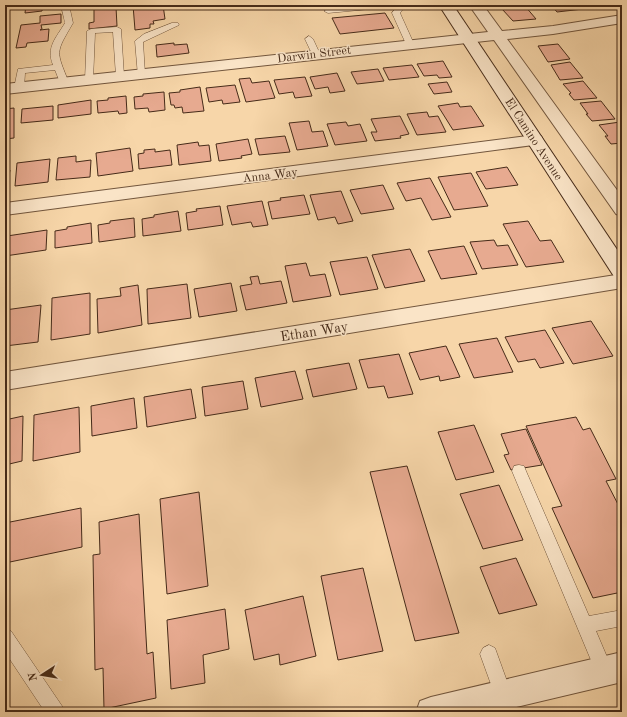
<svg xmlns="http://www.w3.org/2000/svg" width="627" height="717" font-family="'Old Standard TT',serif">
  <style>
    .building { fill: #e7aa90; stroke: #462b19 }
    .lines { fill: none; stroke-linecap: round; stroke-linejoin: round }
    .service-casing { stroke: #72563d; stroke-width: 1 }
    .minor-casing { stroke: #72563d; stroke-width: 2 }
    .secondary-casing { stroke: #462b19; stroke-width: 2 }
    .service { fill: #fae4c7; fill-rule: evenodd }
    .minor { fill: #fae4c7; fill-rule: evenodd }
    .secondary { fill: #fae4c7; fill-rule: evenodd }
    .labels { text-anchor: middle; stroke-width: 3; stroke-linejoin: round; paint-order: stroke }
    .far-street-label { font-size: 12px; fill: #462b19; stroke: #fae4c7 }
    .street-label { font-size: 14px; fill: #462b19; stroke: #fae4c7 }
  </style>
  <rect width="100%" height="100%" fill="#f7d6a9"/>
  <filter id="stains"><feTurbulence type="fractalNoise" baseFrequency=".005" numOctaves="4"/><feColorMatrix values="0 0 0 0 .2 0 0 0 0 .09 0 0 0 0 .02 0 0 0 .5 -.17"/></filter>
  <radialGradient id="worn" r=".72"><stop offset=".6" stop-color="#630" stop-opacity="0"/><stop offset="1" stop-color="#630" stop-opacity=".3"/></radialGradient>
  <g class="building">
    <path d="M26,5H43L42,11L25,13Z"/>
    <path d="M133,5H163L165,19L153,21L154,24H150V28L135,30Z"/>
    <path d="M551,5H579L583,9L557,12Z"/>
    <path d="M525,6L536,19L513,21L502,9Z"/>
    <path d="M116,7L117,26L89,29V23L94,22V9Z"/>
    <path d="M385,13L394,28L340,34L332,18Z"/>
    <path d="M61,14V23L41,25L42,29L40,30L49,29L48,41L27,43L26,47L16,48L21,25L40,23V16Z"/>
    <path d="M174,43V45L187,44L189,53L157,57L156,45Z"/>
    <path d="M558,44L570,59L548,62L538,46Z"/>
    <path d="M443,61L452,77L439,78L437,75L424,76L417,64Z"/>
    <path d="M570,62L583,78L560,80L551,65Z"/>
    <path d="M412,65L419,77L389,80L383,68Z"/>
    <path d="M378,69L384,81L357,84L351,72Z"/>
    <path d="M337,73L345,91L330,93L328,87L315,89L310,77Z"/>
    <path d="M305,77L312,96L295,98L293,92L279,94L274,80Z"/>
    <path d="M250,78L252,83L269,81L275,98L246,102L239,79Z"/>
    <path d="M583,81L597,98L574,100L569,94L571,93L563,84Z"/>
    <path d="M447,82L452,92L434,94L428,84Z"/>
    <path d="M235,85L240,102L223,104L222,100L209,102L206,88Z"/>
    <path d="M200,87L204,111L183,113L182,107L175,108L174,105H171L169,93L180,92V90Z"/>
    <path d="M164,92L165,110L149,112L148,108L135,109L134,97L143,96V94Z"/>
    <path d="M126,96L127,113L119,114L118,111L98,113L97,101L108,100V98Z"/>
    <path d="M91,100V114L58,118V105Z"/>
    <path d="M601,101L615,119L592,121L586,114H588L580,103Z"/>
    <path d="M458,103L460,107L471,106L484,126L453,130L438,106Z"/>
    <path d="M53,106V120L21,123L22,109Z"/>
    <path d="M14,108V138L5,139V109Z"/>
    <path d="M427,112L429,117L438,116L446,132L417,135L407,114Z"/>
    <path d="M400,116L409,134L400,136L401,138L375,141L371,132H377L371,119Z"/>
    <path d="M309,121L312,132L323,131L328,146L297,150L289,123Z"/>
    <path d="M346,122L348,126L360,124L367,141L335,145L327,124Z"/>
    <path d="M620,122L622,124V143L611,144L605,136H608L599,125Z"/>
    <path d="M285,136L290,152L259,155L255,139Z"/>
    <path d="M248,139L252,154L241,156L242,158L219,161L216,144Z"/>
    <path d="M198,142L199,146L209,145L211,161L179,165L177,145Z"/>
    <path d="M130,148L133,171L98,176L96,153Z"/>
    <path d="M155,149V152L170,150L172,165L139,169L138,154L144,153V150Z"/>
    <path d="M76,156V162L91,160L90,177L56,180L58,158Z"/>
    <path d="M50,159L48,182L15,186L17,163Z"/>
    <path d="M507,167L518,185L486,189L476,172Z"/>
    <path d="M10,170L7,187H5V171Z"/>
    <path d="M471,173L488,206L454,210L438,177Z"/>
    <path d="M430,178L451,217L432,220L421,198L406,201L397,183Z"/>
    <path d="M383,185L394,209L361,214L350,190Z"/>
    <path d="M341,191L353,221L338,224L335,217L318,220L310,195Z"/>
    <path d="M304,195L310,214L272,219L268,202L281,200L280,198Z"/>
    <path d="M262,201L268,225L253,227L251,222L232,225L227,206Z"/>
    <path d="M220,206L223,225L188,230L186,213L197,211L196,209Z"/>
    <path d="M178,211L181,231L143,236L142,219L154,217V215Z"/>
    <path d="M134,218L135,237L99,242L98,225L110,223V221Z"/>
    <path d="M528,221L540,241L551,240L564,262L526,267L503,224Z"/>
    <path d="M91,223L92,243L55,248V231L67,229V227Z"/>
    <path d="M47,230L46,250L5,256L7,236Z"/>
    <path d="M494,240L497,246L508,245L518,265L482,269L470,242Z"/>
    <path d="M464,246L477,274L441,279L428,251Z"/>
    <path d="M410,249L425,281L385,288L372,255Z"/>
    <path d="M367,257L378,289L340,295L330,262Z"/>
    <path d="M306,263L310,276L325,274L331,296L293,302L285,266Z"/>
    <path d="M258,276L260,284L281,281L287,303L246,310L240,286L252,284L250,277Z"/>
    <path d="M231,283L237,311L199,317L194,289Z"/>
    <path d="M187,284L191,318L148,324L147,289Z"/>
    <path d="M138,285L142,325L98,333L97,299L121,296L120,288Z"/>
    <path d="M90,293V334L51,340L52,298Z"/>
    <path d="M41,305L38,342L5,346V310Z"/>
    <path d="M591,321L613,356L573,364L552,328Z"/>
    <path d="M545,330L564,363L540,368L535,359L518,362L505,337Z"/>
    <path d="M497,338L513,372L474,378L459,344Z"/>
    <path d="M446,346L460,377L440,381L439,376L420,380L409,353Z"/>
    <path d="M399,354L413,394L388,398L384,386L368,388L359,360Z"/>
    <path d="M349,363L357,389L313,397L306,370Z"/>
    <path d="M295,371L303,399L261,407L255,378Z"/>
    <path d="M243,381L248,409L205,416L202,387Z"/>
    <path d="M191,389L196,418L147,427L144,397Z"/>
    <path d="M134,398L137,428L92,436L91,406Z"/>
    <path d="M79,407L80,452L33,461L34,415Z"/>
    <path d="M23,416L22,461L5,465V420Z"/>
    <path d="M576,417L583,430L590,428L616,479L606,481L622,512V592L593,598L552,508L562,506L526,426Z"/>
    <path d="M474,425L494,472L456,480L438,432Z"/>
    <path d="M526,429L542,465L511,470L504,455L509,454L501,434Z"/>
    <path d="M407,466L459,633L415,641L370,472Z"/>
    <path d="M499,485L523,540L483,549L460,494Z"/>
    <path d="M199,492L208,586L167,594L160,499Z"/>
    <path d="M81,508L82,547L5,563V523Z"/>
    <path d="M139,514L147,654L153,652L156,698L104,709L103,668L95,670L93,555L100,554L99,522Z"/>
    <path d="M516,558L537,605L499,614L480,567Z"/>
    <path d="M363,568L383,651L338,660L321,576Z"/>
    <path d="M303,596L316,656L280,665L279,654L254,660L245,610Z"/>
    <path d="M225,609L229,649L203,655L205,683L171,689L167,620Z"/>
  </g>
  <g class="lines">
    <defs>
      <g id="service">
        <path d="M61,5H69L73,23C55,54 56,50 69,83L64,86L61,85L55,70L25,73L24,88L19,91L16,90L14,88L18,69L53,65C46,47 56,38 65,23Z"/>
        <path d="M366,5H395L391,7L328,13L324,11L328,9Z"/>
        <path d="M398,5H406L400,13L414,44L413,46L410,47L406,44L392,13Z"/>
        <path d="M172,23H178L179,25L143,42L145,74L144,76H138L135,41L144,34Z"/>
        <path d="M117,27L121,29L124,76L120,79L116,76L113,32L95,33L93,80L89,83L86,82L85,80L87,31L91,29Z"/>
        <path d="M309,36L313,39L320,54L319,56H313L312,54L305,39Z"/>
        <path d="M519,465L524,466L526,471L589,616L622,610V626L596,631L613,671L610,677L604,680L598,677L512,471L514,466Z"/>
        <path d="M5,628L11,631L62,706L65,712H45L5,652Z"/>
        <path d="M489,645L495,648L512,695L509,701L503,704L497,701L480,654L483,648Z"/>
      </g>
      <g id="minor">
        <path d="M469,5H483L502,31L553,26L622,15V23L553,34L507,39L622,197V216L616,214L494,40L5,94V84L488,32Z"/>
        <path d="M535,135L541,136L543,140L541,144L5,215V203Z"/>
        <path d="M622,274V288L5,390V372Z"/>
        <path d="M622,652V682L495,712H416L420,701L431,697Z"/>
      </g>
      <path id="secondary" d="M439,5H453L622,257V280L615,278Z"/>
    </defs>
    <use href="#service" class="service-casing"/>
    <use href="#minor" class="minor-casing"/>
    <use href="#secondary" class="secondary-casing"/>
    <use href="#service" class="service"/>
    <use href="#minor" class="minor"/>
    <use href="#secondary" class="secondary"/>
  </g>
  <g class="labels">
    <g class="far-street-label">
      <text transform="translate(314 54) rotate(-7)" y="4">Darwin Street</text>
      <text transform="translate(534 139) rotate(57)" y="4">El Camino Avenue</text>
      <text transform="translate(270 175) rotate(-7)" y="4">Anna Way</text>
    </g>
    <g class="street-label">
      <text transform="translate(314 331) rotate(-9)" y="5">Ethan Way</text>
    </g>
  </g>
  <rect width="627" height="717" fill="none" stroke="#f7d6a9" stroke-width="20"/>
  <rect x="6" y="6" width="615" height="705" fill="none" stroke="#462b19" stroke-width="2"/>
  <rect x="10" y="10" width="607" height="697" fill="none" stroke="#462b19"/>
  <g transform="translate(42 675) rotate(258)" stroke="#fae4c7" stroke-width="3" paint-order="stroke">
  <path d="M0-3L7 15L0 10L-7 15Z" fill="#462b19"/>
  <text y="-6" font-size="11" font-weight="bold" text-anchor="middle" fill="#462b19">N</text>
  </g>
  <rect width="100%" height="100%" filter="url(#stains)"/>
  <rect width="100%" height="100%" fill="url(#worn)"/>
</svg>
